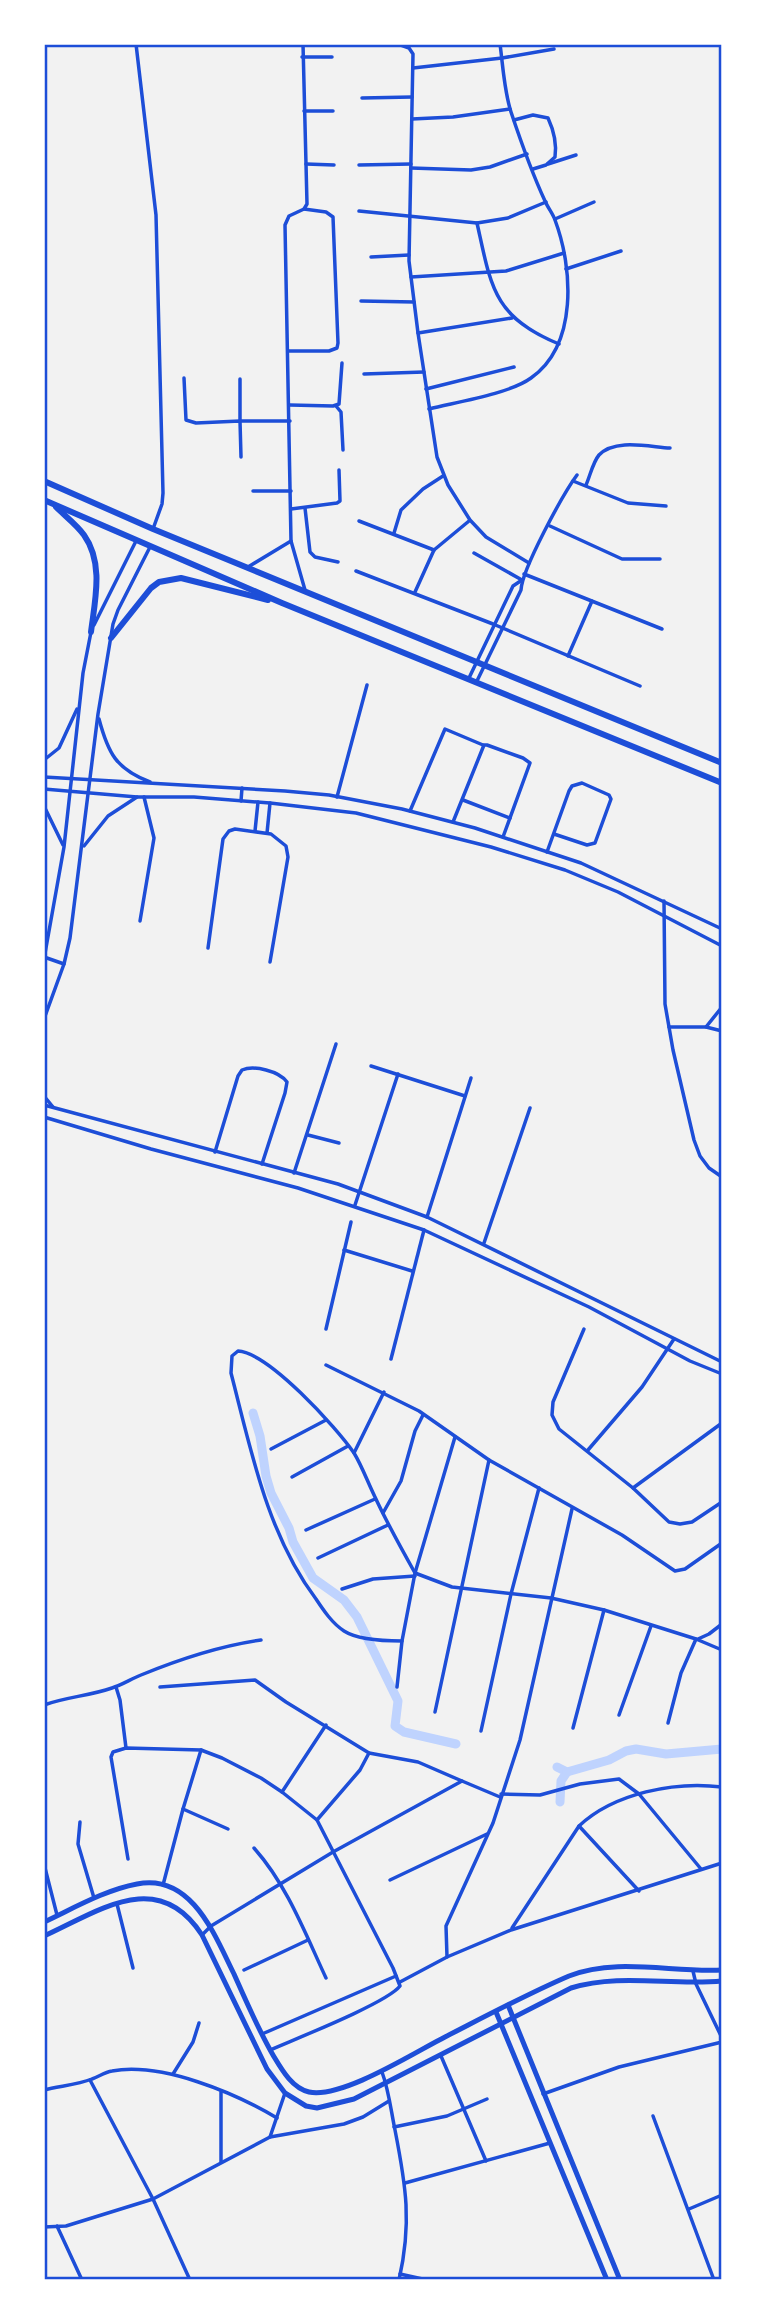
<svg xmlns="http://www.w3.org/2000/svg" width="766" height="2324" font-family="Manrope,sans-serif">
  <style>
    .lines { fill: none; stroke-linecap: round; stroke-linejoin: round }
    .canal { stroke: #bfd3fe; stroke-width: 9 }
    .minor { stroke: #1d4ed8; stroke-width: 3.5 }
    .tertiary { stroke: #1d4ed8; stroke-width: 5 }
    .primary { stroke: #1d4ed8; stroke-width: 6 }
    .neatline { fill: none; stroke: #1d4ed8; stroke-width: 2.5 }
  </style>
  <rect width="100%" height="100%" fill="#f2f2f2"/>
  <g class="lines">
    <g class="canal">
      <path d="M253,1413L260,1436L266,1476L271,1493L289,1528L293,1542L313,1578L344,1600L357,1617L398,1701L395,1726L404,1732L456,1744"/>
      <path d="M557,1767L567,1772L561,1781L560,1802"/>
      <path d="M567,1772L609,1760L626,1751L636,1749L666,1754L722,1749"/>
    </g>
    <g class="minor">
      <path d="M136,44L156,215L163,493L162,504L153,529"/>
      <path d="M303,44L307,204L304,209L289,216L285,225L291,541L305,590"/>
      <path d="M398,44L409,48L413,54L409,261L418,333L437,457L448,485L470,520L486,537L529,563"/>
      <path d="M302,57H332"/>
      <path d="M413,68L502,58L554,49"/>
      <path d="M362,98L412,97"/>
      <path d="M304,111H333"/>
      <path d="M412,119L453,117L510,109"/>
      <path d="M514,120L533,115L548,118C554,131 557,143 555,157L546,165L533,169"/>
      <path d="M306,164L334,165"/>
      <path d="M548,164L576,155"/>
      <path d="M359,165L411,164"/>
      <path d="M411,168L471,170L490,167L527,154"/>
      <path d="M359,211L477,223L508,218L546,202"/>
      <path d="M555,219L594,202"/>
      <path d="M477,223C491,286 493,317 559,344"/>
      <path d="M371,257L409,255"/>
      <path d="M566,269L621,251"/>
      <path d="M411,277L506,271L564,253"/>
      <path d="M361,301L414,302"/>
      <path d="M418,333L512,318"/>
      <path d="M289,351H329L337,348L338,343L333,217L326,212L304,209"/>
      <path d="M364,374L424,372"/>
      <path d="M184,378L186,420L196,423L240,421L241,457"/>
      <path d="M240,379V421H290"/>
      <path d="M426,389L514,367"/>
      <path d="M290,405L333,406L339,404L342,363"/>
      <path d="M336,406L341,412L343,450"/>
      <path d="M429,409C457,402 509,394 531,378C578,345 573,268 555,220C553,214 548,208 545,201C532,173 521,142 511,112C504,90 503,66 500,44"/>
      <path d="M573,481L628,503L666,506"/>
      <path d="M586,485C590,476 593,462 599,455C615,438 650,447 670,448"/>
      <path d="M253,491H291"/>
      <path d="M305,508L310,552L315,557L338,562"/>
      <path d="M291,509L337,503L340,501L339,470"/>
      <path d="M359,521L434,550"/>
      <path d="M550,526L622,559H660"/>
      <path d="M394,533L401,510L423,489L443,476"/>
      <path d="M474,553L522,580"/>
      <path d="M248,567L291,541"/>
      <path d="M356,571L493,624L640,686"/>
      <path d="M524,574L662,629"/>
      <path d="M415,592L434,550L469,521"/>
      <path d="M94,625L136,541"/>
      <path d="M568,656L592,601"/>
      <path d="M469,678L513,586L522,580"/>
      <path d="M476,683L521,590C522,569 563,494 577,475"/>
      <path d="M99,719C108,753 116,769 150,782"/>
      <path d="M44,760L59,748L77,709"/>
      <path d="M44,777L285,791L329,795L402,809L475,828L581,863L722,929"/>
      <path d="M44,789L137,797H194L270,803L356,813L491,847L565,870L618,892L722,946"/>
      <path d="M337,797L367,685"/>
      <path d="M463,800L510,818"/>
      <path d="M241,801L242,788"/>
      <path d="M44,806L63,845"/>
      <path d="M410,811L445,729L483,745"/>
      <path d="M453,822L484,745H487L523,758L530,763L503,837"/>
      <path d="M255,831L258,802"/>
      <path d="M267,833L270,803"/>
      <path d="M84,846L108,816L137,797"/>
      <path d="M547,852L569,791L572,786L582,783L609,795L611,799L595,843L587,845L554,834"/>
      <path d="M664,901L665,1004L673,1050L694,1140L700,1156L709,1168L722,1177"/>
      <path d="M140,921L154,838L144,797"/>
      <path d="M208,948L223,839L229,831L235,829L271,834L286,846L288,857L270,962"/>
      <path d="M44,957L64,964"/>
      <path d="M44,959L64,847L83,673L91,632"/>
      <path d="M44,1019L64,964L70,938L98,714L113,624L118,610L150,547"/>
      <path d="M669,1027H706L722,1031"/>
      <path d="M706,1027L722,1007"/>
      <path d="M371,1066L465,1096"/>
      <path d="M44,1096L53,1107"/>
      <path d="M44,1105L338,1184L427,1217L722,1362"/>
      <path d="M44,1117L151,1149L298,1188L424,1230L589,1307L690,1361L722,1374"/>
      <path d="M308,1135L339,1143"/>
      <path d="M215,1152L238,1076L242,1070C254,1065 279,1071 287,1082L285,1093L262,1164"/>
      <path d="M294,1173L336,1044"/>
      <path d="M355,1205L398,1074"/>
      <path d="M427,1217L471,1078"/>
      <path d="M484,1243L530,1108"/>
      <path d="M344,1250L412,1271"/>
      <path d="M326,1329L351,1222"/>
      <path d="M584,1329L553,1402L552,1415L559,1429L633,1488L669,1522L680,1524L692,1522L722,1502"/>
      <path d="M391,1359L424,1230"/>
      <path d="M326,1365L419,1411L489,1460L622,1535L675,1571L685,1569L722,1543"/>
      <path d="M271,1449L326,1420"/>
      <path d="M588,1450L642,1387L674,1339"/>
      <path d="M354,1453L384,1392"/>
      <path d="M292,1477L348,1446"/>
      <path d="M633,1488L722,1423"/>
      <path d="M383,1513L401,1481L415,1431L423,1415"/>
      <path d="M306,1530L375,1499"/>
      <path d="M318,1558L388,1525"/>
      <path d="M342,1589L373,1579L415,1576"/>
      <path d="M698,1639L709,1634L722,1624"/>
      <path d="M402,1641C386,1641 358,1640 344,1631C332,1623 324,1611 316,1599C267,1534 251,1450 231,1373L232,1356L238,1351C269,1353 336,1427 354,1453C362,1466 368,1483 375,1497C387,1523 401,1548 415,1573L452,1587L551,1598L604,1610L696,1639L722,1650"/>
      <path d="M116,1687L120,1700L126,1748"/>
      <path d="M160,1687L255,1680L286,1702L369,1753L418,1762L462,1781"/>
      <path d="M397,1687L402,1641L415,1573L455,1437"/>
      <path d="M44,1705C66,1697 89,1696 112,1688C122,1685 131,1679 141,1675C180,1659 219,1646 261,1640"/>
      <path d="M435,1712L489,1460"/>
      <path d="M619,1715L651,1626"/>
      <path d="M668,1723L681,1673L696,1639"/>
      <path d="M573,1728L604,1610"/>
      <path d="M481,1731L511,1594L539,1488"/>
      <path d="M282,1792L326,1725"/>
      <path d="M501,1794L540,1795L580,1784L619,1779L639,1794L701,1869"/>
      <path d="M183,1809L228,1829"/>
      <path d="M317,1820L360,1770L369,1753"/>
      <path d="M80,1822L78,1844L94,1898"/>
      <path d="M579,1826L639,1891"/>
      <path d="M254,1848C287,1885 305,1933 326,1978"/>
      <path d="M128,1859L111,1757L113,1752L126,1748L201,1750L222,1758L261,1778L282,1792L317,1820L393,1968L400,1986C387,2003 295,2039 270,2050"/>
      <path d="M44,1864L57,1915"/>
      <path d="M390,1880L487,1834"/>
      <path d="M163,1885L183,1809L201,1750"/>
      <path d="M117,1904L133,1968"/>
      <path d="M512,1928L579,1826C614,1793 675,1781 722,1787"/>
      <path d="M202,1935L211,1926L333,1852L462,1781L500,1797"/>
      <path d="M447,1957L446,1926L493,1823L520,1740L572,1509"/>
      <path d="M244,1970L308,1940"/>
      <path d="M693,1971L696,1984L722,2038"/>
      <path d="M400,1982L447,1957L511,1930L722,1863"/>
      <path d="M262,2034L396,1976"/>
      <path d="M441,2056L486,2161"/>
      <path d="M382,2072C389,2091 391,2111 395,2130C406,2186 412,2223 399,2280"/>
      <path d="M173,2074L193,2042L199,2023"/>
      <path d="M90,2080L153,2199L190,2280"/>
      <path d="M44,2090C59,2086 77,2085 92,2079C98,2077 105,2072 112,2071C162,2062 235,2093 277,2118"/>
      <path d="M543,2094L619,2067L722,2042"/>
      <path d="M653,2116L714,2280"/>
      <path d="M394,2127L447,2116L487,2099"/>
      <path d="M270,2137L285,2093"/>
      <path d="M221,2162V2092"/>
      <path d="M405,2183L550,2143"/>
      <path d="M689,2209L722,2195"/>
      <path d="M57,2226L82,2280"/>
      <path d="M44,2227L66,2226L153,2199L270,2137L344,2124L363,2117L389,2101"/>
      <path d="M400,2274L427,2280"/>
      <path d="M246,2280H273"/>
    </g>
    <g class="tertiary">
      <path d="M44,1922C74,1908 105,1890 137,1884C192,1873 215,1936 234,1974C246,2001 258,2029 273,2055C282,2070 292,2088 309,2092C342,2099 415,2052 445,2037C486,2016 527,1994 569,1976C617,1957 673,1973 722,1970"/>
      <path d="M44,1936C99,1911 158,1867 202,1935L267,2069L285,2093L306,2106L317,2108L354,2099L571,1988C621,1973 671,1986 722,1981"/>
      <path d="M508,2005L620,2280"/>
      <path d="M496,2012L607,2280"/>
    </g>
    <g class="primary">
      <path d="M44,481L153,529L722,763"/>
      <path d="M44,500L282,603L722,783"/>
      <path d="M56,507C65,516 76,524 84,535C104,563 95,600 91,632"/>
      <path d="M111,638L151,588L159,582L181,578L268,600"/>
    </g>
  </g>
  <rect width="766" height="2324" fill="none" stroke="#ffffff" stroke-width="91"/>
  <rect x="46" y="46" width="674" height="2232" class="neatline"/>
</svg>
